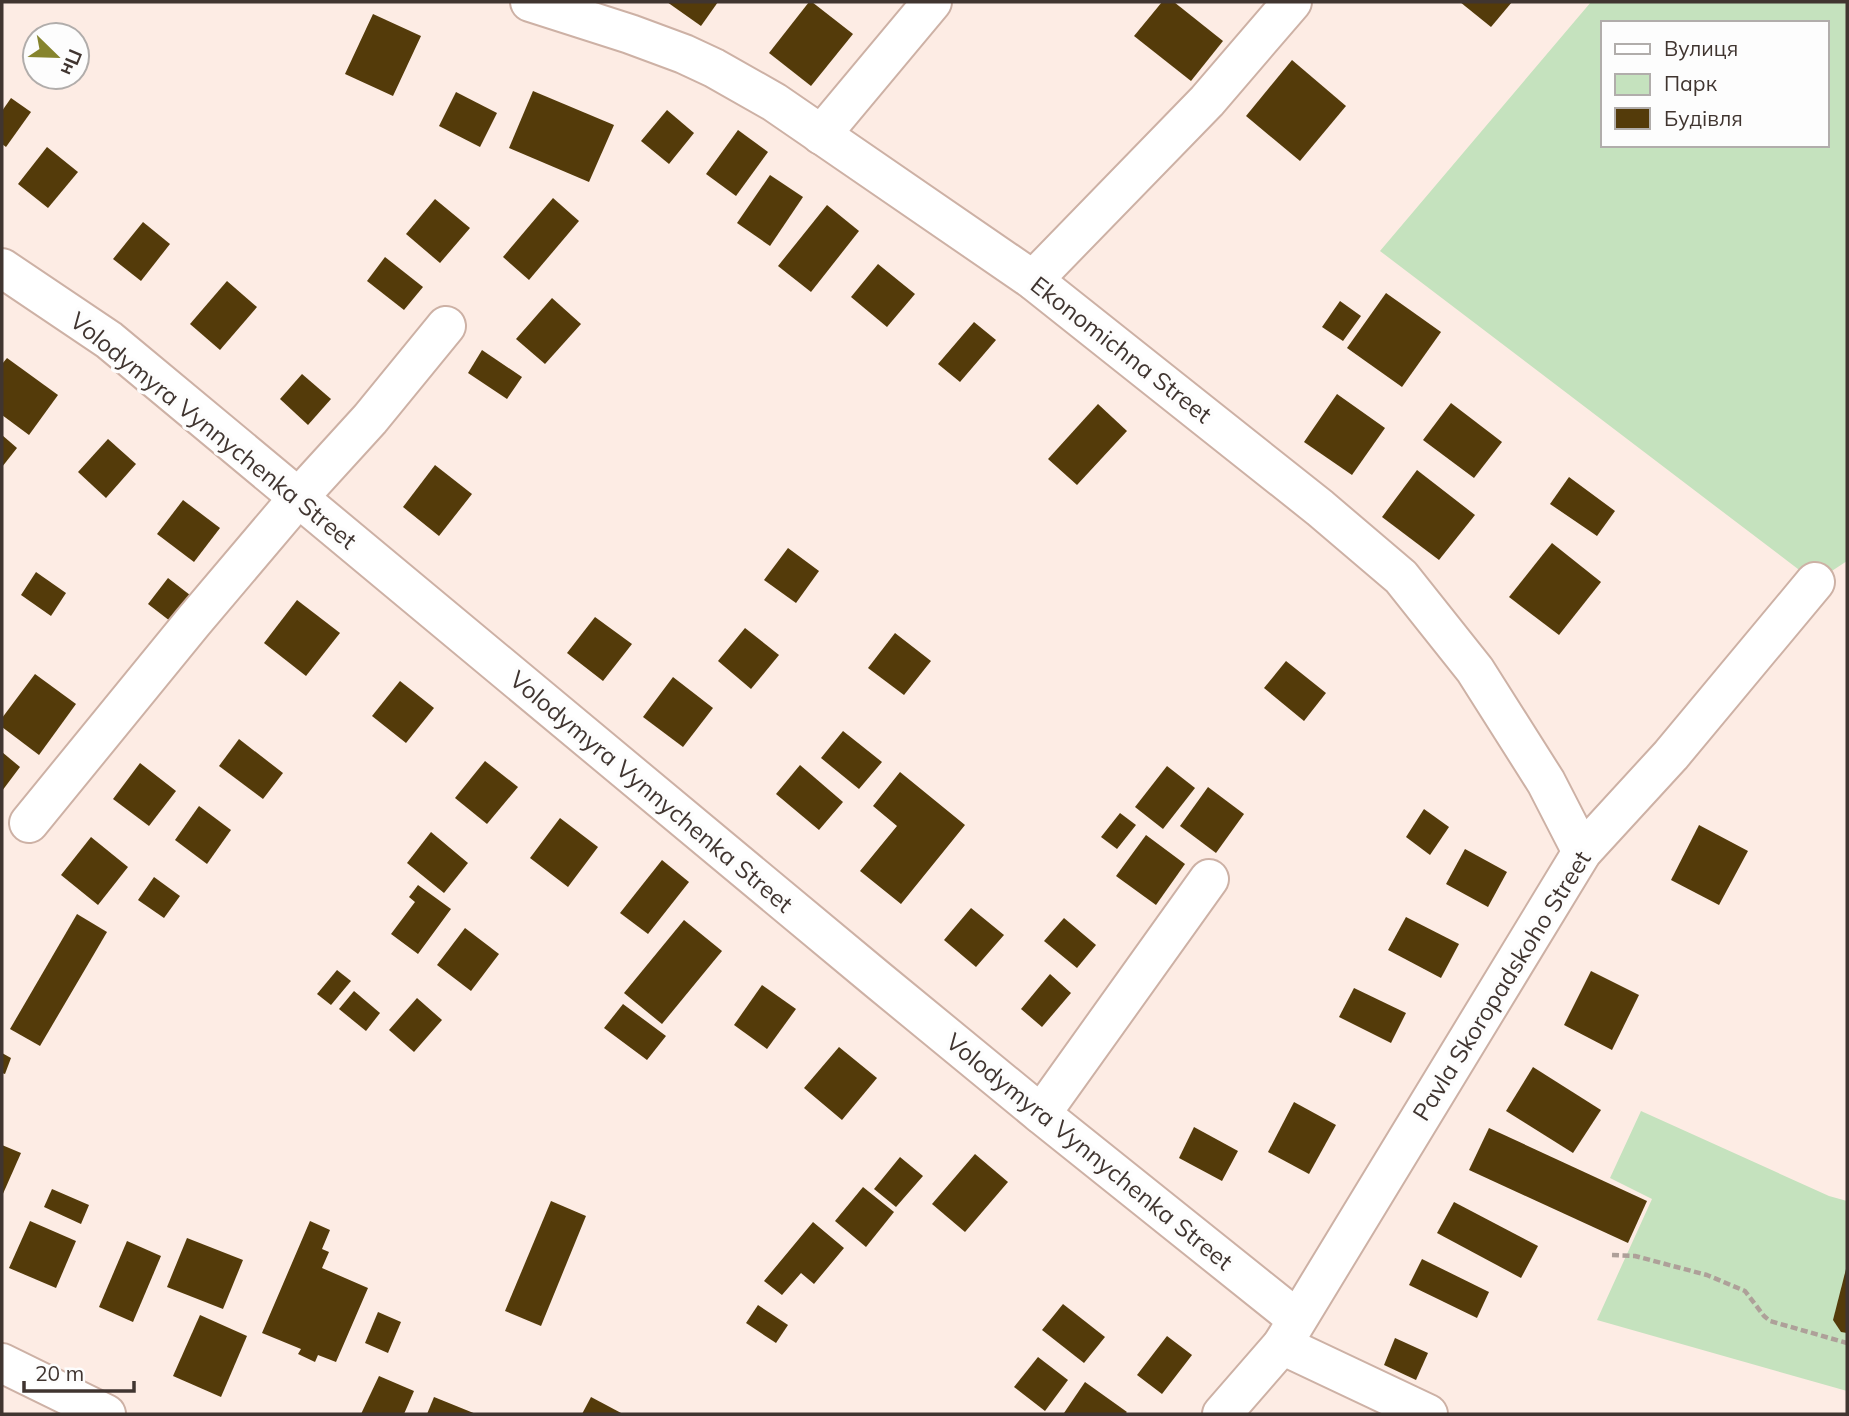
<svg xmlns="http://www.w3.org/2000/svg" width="1849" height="1416" font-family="Mulish,sans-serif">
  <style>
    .green { fill: #c5e2be; fill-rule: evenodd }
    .building { fill: #543b0a }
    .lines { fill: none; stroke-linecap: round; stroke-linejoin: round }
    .minor-casing { stroke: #cdb1a5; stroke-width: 42 }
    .path { stroke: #aea099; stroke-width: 4.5; stroke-dasharray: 7 3.5; stroke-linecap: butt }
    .minor { stroke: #fff; stroke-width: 38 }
    .labels { text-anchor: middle; stroke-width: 7; stroke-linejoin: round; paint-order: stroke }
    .street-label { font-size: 24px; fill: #403530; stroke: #fdfdfd }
  </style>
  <rect width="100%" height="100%" fill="#fdece4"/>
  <g class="green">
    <path d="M1591,2H1847V561L1815,582L1380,251ZM1602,23H1826V145H1602Z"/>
    <path d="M1641,1111L1829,1196L1847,1201V1391L1597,1320L1652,1199L1610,1178Z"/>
  </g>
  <g class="building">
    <path d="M667,2H718L701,26Z"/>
    <path d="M809,2H812L853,34L811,86L769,53Z"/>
    <path d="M1162,2H1174L1223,41L1191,81L1134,36Z"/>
    <path d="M1460,2H1512L1491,27Z"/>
    <path d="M373,14L421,36L393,96L345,74Z"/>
    <path d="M1292,60L1346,106L1300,161L1246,116Z"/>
    <path d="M533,91L614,125L589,182L509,148Z"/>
    <path d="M456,92L497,113L480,147L439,126Z"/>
    <path d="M11,98L31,112L6,147L2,144V111Z"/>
    <path d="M667,110L694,133L669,164L641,141Z"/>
    <path d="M738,130L768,152L736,196L706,174Z"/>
    <path d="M47,147L78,172L48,208L18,184Z"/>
    <path d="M770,175L803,197L770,246L737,223Z"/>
    <path d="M553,198L579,221L529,280L503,257Z"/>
    <path d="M435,199L470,228L440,263L406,234Z"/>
    <path d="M827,205L859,231L811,292L778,266Z"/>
    <path d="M143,222L170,244L141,281L113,259Z"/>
    <path d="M385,257L423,287L404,310L367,281Z"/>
    <path d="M878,264L915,294L887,327L851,297Z"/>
    <path d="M227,281L257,307L220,350L190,324Z"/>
    <path d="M1386,293L1441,332L1402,387L1347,348Z"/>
    <path d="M552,298L581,324L545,364L516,339Z"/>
    <path d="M1340,301L1361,316L1343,341L1322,327Z"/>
    <path d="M974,322L996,340L960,382L938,364Z"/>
    <path d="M482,350L522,377L507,399L468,373Z"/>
    <path d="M7,358L58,395L29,435L2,415V364Z"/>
    <path d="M302,374L331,399L308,425L280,399Z"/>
    <path d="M1337,394L1385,428L1352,475L1304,442Z"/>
    <path d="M1451,403L1502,442L1474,478L1423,440Z"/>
    <path d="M1098,404L1127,431L1077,485L1048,459Z"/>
    <path d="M2,435L17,448L2,467Z"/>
    <path d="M108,439L136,464L106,498L78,472Z"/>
    <path d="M435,465L472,494L439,536L403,507Z"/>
    <path d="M1417,470L1475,515L1439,560L1382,517Z"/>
    <path d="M1569,477L1615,511L1597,536L1550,504Z"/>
    <path d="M183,500L220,528L194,562L157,534Z"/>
    <path d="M1552,543L1601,582L1559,635L1509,597Z"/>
    <path d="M788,548L819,571L796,603L764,580Z"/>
    <path d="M36,572L66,593L51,616L21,595Z"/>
    <path d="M168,578L190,595L170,621L148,604Z"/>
    <path d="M297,600L340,633L306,676L264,643Z"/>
    <path d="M595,617L632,644L603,681L567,653Z"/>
    <path d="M745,628L779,655L751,689L718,661Z"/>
    <path d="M895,633L931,661L904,695L868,668Z"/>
    <path d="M1286,661L1326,693L1304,721L1264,688Z"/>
    <path d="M35,674L76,704L39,755L2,727V718Z"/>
    <path d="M673,677L713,708L683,747L643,717Z"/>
    <path d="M400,681L434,708L406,743L372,716Z"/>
    <path d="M843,731L882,762L859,789L821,758Z"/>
    <path d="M239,739L283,773L263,799L219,766Z"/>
    <path d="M2,752L20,767L2,791Z"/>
    <path d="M485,761L518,787L487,824L455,798Z"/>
    <path d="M140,763L176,791L149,826L113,799Z"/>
    <path d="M800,765L843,802L819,830L776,794Z"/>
    <path d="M1167,766L1195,788L1163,829L1135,807Z"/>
    <path d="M900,772L965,825L901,904L860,871L897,826L873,806Z"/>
    <path d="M1208,787L1244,814L1216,853L1180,826Z"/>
    <path d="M199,806L231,830L207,864L175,840Z"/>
    <path d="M1424,809L1449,827L1430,855L1406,837Z"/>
    <path d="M1120,813L1136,825L1117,849L1101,837Z"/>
    <path d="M560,818L598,847L568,887L530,858Z"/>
    <path d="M1699,825L1748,851L1719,905L1671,880Z"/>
    <path d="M431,832L468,863L444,893L407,863Z"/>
    <path d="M1146,835L1185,864L1156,905L1116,876Z"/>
    <path d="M91,837L128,867L98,905L61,875Z"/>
    <path d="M1465,849L1507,872L1488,907L1446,884Z"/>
    <path d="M662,860L689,882L648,934L620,913Z"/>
    <path d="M154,877L180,896L164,918L138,900Z"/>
    <path d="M418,885L451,909L418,954L391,934L415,902L409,897Z"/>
    <path d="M971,908L1004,935L976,967L944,940Z"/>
    <path d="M77,914L107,932L40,1046L10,1029Z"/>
    <path d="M1406,917L1459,944L1441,978L1388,950Z"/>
    <path d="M1064,918L1096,945L1077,968L1044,941Z"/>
    <path d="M684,920L722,951L662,1024L624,993Z"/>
    <path d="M465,928L499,954L471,991L437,965Z"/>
    <path d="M337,970L351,981L331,1005L317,994Z"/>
    <path d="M1591,971L1639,995L1612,1050L1564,1025Z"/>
    <path d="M1050,974L1071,993L1042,1027L1021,1009Z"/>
    <path d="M762,985L796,1009L767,1049L734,1025Z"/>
    <path d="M1354,988L1406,1013L1391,1043L1339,1017Z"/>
    <path d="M354,991L380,1013L366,1031L339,1009Z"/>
    <path d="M417,998L442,1020L414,1052L389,1030Z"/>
    <path d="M623,1004L666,1036L647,1060L604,1028Z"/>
    <path d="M839,1047L877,1078L842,1120L804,1088Z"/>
    <path d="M2,1053L11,1058L5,1074L2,1073Z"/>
    <path d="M1533,1067L1601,1110L1573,1153L1506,1111Z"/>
    <path d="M1294,1102L1336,1125L1309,1174L1268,1152Z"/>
    <path d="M1194,1127L1238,1151L1222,1181L1179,1158Z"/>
    <path d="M1489,1128L1647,1201L1628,1243L1469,1170Z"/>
    <path d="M2,1145L21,1153L2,1196Z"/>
    <path d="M975,1154L1008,1182L965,1232L932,1204Z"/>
    <path d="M900,1157L923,1176L896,1207L874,1189Z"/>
    <path d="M863,1187L894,1212L866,1247L835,1221Z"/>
    <path d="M52,1189L89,1205L81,1224L44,1207Z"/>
    <path d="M551,1201L586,1216L541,1326L505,1311Z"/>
    <path d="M1454,1202L1538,1246L1521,1278L1437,1233Z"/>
    <path d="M30,1221L76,1241L56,1288L9,1268Z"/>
    <path d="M310,1221L330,1230L322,1249L329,1252L322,1268L368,1288L336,1362L318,1355L315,1362L298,1354L301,1349L262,1333Z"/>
    <path d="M813,1222L844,1248L814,1284L801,1273L782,1295L764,1281Z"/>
    <path d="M187,1238L243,1260L223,1309L167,1287Z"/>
    <path d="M127,1241L161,1256L133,1322L99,1307Z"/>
    <path d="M1422,1259L1489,1292L1477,1318L1409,1285Z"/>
    <path d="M1846,1269H1847V1333L1841,1332L1833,1320Z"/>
    <path d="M1063,1304L1105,1337L1084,1363L1042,1330Z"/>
    <path d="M758,1305L788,1325L776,1343L746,1323Z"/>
    <path d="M378,1312L401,1322L388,1353L365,1343Z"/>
    <path d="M200,1315L247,1336L221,1397L173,1376Z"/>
    <path d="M1167,1336L1192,1355L1162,1394L1137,1375Z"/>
    <path d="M1395,1338L1428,1353L1416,1380L1384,1365Z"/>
    <path d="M1038,1357L1068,1380L1045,1411L1014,1387Z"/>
    <path d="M379,1376L414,1391L404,1414H361Z"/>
    <path d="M1085,1382L1127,1412L1125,1414L1064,1413Z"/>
    <path d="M434,1397L476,1414H427Z"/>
    <path d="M591,1397L623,1414H582Z"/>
  </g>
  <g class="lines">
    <defs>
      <g id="minor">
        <path d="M530,2L630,34L684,54L714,68L774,102L1033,280L1320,508L1401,577L1475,670L1546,782L1582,852"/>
        <path d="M821,135L932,2"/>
        <path d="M2,268L109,340L878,980L1041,1114L1297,1319"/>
        <path d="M1033,280L1207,101L1292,2"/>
        <path d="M29,823L193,622L298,498L370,419L446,326"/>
        <path d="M1041,1114L1209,879"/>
        <path d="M1282,1345L1428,1414"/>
        <path d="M2,1363L106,1414"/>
        <path d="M1222,1414L1282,1345L1582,852L1671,755L1815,582"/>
      </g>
    </defs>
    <use href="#minor" class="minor-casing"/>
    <path class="path" d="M1612,1255L1635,1256L1707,1275L1745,1291L1764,1316L1770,1321L1847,1343"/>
    <use href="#minor" class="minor"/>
  </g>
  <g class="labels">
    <g class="street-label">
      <text transform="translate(1121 350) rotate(38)" y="8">Ekonomichna Street</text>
      <text transform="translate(213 431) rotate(39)" y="8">Volodymyra Vynnychenka Street</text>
      <text transform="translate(651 792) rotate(40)" y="8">Volodymyra Vynnychenka Street</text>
      <text transform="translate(1502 986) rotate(-58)" y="8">Pavla Skoropadskoho Street</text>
      <text transform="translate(1089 1152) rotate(39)" y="8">Volodymyra Vynnychenka Street</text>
    </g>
  </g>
  <rect width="1849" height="1416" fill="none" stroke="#403530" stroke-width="7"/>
  <rect x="1601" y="21" width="228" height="126" fill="#fdfdfd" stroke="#b1adab" stroke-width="2"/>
  <rect x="1615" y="44" width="35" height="10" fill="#ffffff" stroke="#b1adab" stroke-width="2"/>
  <text x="1664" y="56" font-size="21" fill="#403530">Вулиця</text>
  <rect x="1615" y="74" width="35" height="21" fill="#c5e2be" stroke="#b1adab" stroke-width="2"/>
  <text x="1664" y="91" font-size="21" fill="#403530">Парк</text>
  <rect x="1615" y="108" width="35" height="21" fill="#543b0a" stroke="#b1adab" stroke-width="2"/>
  <text x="1664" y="126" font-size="21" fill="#403530">Будівля</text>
  <g transform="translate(56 56) rotate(113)"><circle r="33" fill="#fdfdfd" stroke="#b1adab" stroke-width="2"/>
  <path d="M0-5L12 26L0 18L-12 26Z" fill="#86842d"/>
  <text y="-10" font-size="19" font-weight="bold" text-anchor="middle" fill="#403530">Пн</text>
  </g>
  <path d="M24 1381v10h110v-10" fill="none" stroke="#403530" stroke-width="3.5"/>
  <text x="35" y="1381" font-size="21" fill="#403530" stroke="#fdfdfd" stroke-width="5" paint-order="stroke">20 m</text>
</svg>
